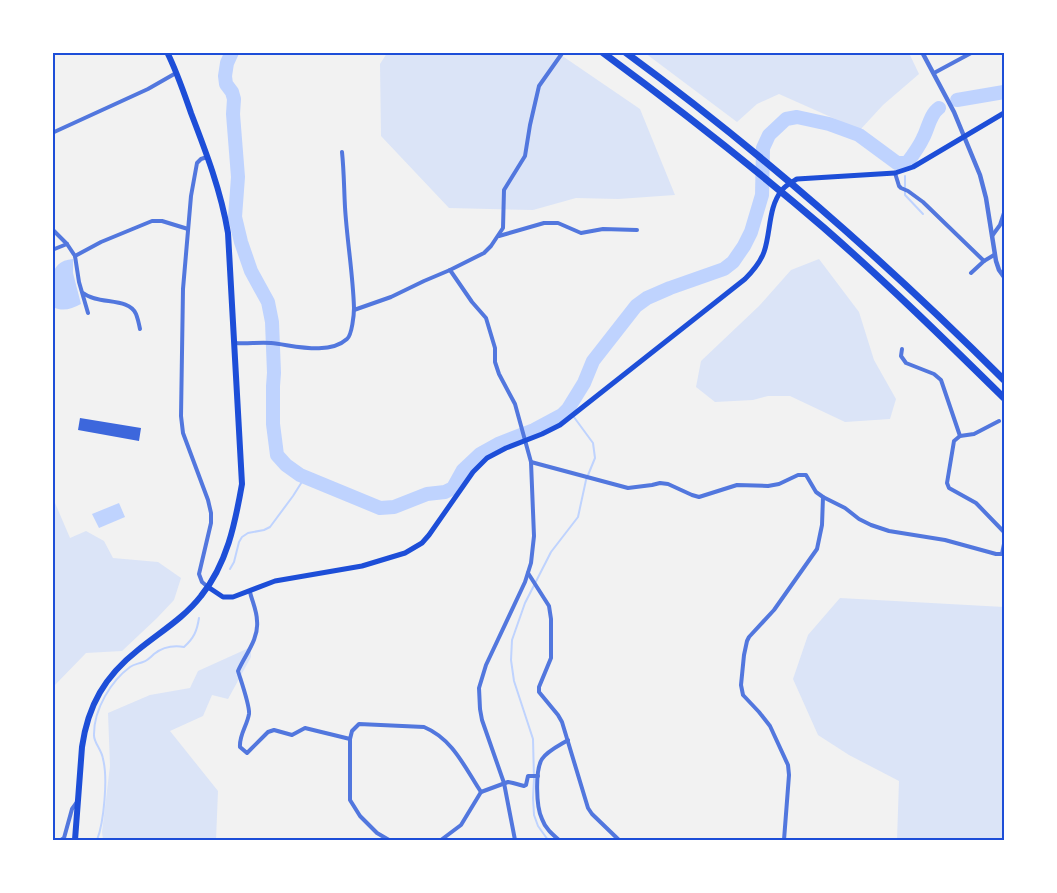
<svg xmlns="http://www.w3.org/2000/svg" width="1057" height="893" font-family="Rubik,sans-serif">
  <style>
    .green { fill: #dbe4f7 }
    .water { fill: #bfd3fe }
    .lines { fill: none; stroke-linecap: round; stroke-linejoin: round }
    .stream { stroke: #bfd3fe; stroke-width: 2 }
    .river { stroke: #bfd3fe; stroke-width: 14 }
    .building { fill: #3d67dc }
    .minor { stroke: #5277de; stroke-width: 4 }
    .tertiary { stroke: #5277de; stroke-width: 4.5 }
    .secondary { stroke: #1d4ed8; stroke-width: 5 }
    .primary { stroke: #1d4ed8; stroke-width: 6 }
    .motorway { stroke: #1d4ed8; stroke-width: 7 }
    .neatline { fill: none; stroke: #1d4ed8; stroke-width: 2 }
  </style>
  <rect width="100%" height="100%" fill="#f2f2f2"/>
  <g class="green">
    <path d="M387,53H558L640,109L675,195L618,199L576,198L533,210L449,208L381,136L380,64Z"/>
    <path d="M645,53H909L919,74L883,105L860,130L779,94L757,104L737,122Z"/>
    <path d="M819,259L859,312L874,360L896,399L890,419L845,422L790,396H768L753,400L715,402L696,387L701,361L759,306L791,270Z"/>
    <path d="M53,502L55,503L70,538L86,531L104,541L113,558L158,562L181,578L174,600L157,618L122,651L86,653L53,687Z"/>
    <path d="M840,598L1004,607V840H897L899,781L849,755L818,735L793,679L808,635Z"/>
    <path d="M251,647V657L228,699L212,695L203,716L170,731L218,791L216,840H103L102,832L110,766L108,713L150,695L190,688L198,671Z"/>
  </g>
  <g class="water">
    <path d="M73,259V273L81,304C71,309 63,312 53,307C52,287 46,261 73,259Z"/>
    <path d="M119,503L125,517L99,528L92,514Z"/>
  </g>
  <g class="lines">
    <g class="stream">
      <path d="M907,165V163"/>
      <path d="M905,176V195L923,214"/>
      <path d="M230,569L234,562L239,542L242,537L248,533L264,530L270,527L293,496L305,477"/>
      <path d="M97,840C104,822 108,778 103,759C102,750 93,742 94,734C94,709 111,681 130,667C134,664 138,664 143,662C147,661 151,657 154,654C163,647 172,645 184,647C194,638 197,631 199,618"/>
      <path d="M548,840L538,826L534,815L533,798L534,779L533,739L514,681L511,660L512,640L525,603L551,552L578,517L586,480L595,458L593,443L568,409"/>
    </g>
    <g class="river">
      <path d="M232,52L227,63L225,76L226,84L232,92L234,99L233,114L238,177L235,217L241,242L251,271L268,302L272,322L274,373L273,386V424L277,455L286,465L300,475L380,508L394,507L427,494L445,492L453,488L463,470L480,454L498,444L534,430L562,415L568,409L584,383L593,361L636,306L647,298L670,288L724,269L733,262L744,246L751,232L762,195L763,148L769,135L786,119L797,117L829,124L859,135L897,163H907C913,155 919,147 923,138C928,129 930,114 939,108"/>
      <path d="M957,100L1004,92"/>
    </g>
  </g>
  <path class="building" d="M80,418L141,428L139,441L78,430Z"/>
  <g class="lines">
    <g class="minor">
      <path d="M934,73L973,52"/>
      <path d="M52,133L148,89L176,73"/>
      <path d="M207,157L201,159L197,163L191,196L183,289L181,416L183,433L208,500L211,513V523L199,574L202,582L208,587"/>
      <path d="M895,173L899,186L901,188L908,191L923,202L984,261"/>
      <path d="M52,229L67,244L75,256L79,282L88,313"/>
      <path d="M499,236L544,223H558L581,233L603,229L637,230"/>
      <path d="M992,236L1000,225L1004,213"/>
      <path d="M52,250L67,244"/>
      <path d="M75,256L101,242L152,221H162L188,229"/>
      <path d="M450,270L472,302L486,318L495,348V362L499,374L515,404L531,462L534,536L531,563L525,582L486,665L479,688L480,709L482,720L504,783L515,840"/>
      <path d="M971,273L984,261L994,255"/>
      <path d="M83,293C98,305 129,297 136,314C138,319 139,324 140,329"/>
      <path d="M354,310L391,297L424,281L450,270L484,253L491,246L503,228L504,190L525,156L530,125L539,86L563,52"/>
      <path d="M235,343C247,344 259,342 271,343C293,345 328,356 347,339C352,335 354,314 354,308C353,274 347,241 345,207C344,189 344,171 342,152"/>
      <path d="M902,349L901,356L906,363L934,374L941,380L960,436"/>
      <path d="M999,421L974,434L960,436L954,441L947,483L949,488L976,503L1004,532"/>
      <path d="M531,462L628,488L652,485L660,483L668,484L692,495L699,497L737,485L768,486L779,484L798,475H806L816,492L823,497L845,508L859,519L871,525L889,531L945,540L996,554H1002L1004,544"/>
      <path d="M528,573L549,606L551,619V658L539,687V692L558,715L562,722L588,808L592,814L619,840"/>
      <path d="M250,592C252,601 257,611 257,621C259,639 245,655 238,671C241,681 250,706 249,714C247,726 239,735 240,747L247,753L268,732L274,730L292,735L305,728L350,739"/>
      <path d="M61,840L64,838L72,809L77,802"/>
      <path d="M389,840L377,833L360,816L350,800V739L352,731L359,724L424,727C453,739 465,768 481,792"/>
      <path d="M441,840L461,825L481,792L508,782L513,783L524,786L526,785L528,776H538"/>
      <path d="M559,840C552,834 545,828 542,819C536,807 535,770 542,759C547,751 560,745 568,740"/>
      <path d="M784,840L789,775L788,765L770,726L759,712L743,695L741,685L744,655L747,641L749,637L774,610L817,549L822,525L823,497"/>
    </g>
    <path class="tertiary" d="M922,52L954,112L980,175L986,198L996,261L999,270L1004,277"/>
    <path class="secondary" d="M208,587L223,597H233L275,581L362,566L405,553L422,543L429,535L473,472L487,458L506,448L542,434L560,425L745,279C753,271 760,263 764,252C771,232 768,207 782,190C786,185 792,182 797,179L895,173L913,167L1004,113"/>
    <path class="primary" d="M75,840L82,747C88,705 105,676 138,650C160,632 184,618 201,596C227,564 235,524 242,484L228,233C221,191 206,152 191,113C184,93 177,72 167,52"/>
    <g class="motorway">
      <path d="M602,52C678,108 752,166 823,227C886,282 945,340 1004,398"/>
      <path d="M625,52C760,151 886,262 1004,380"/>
    </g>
  </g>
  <rect width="1057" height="893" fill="none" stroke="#ffffff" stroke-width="108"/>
  <rect x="54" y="54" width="949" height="785" class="neatline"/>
</svg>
